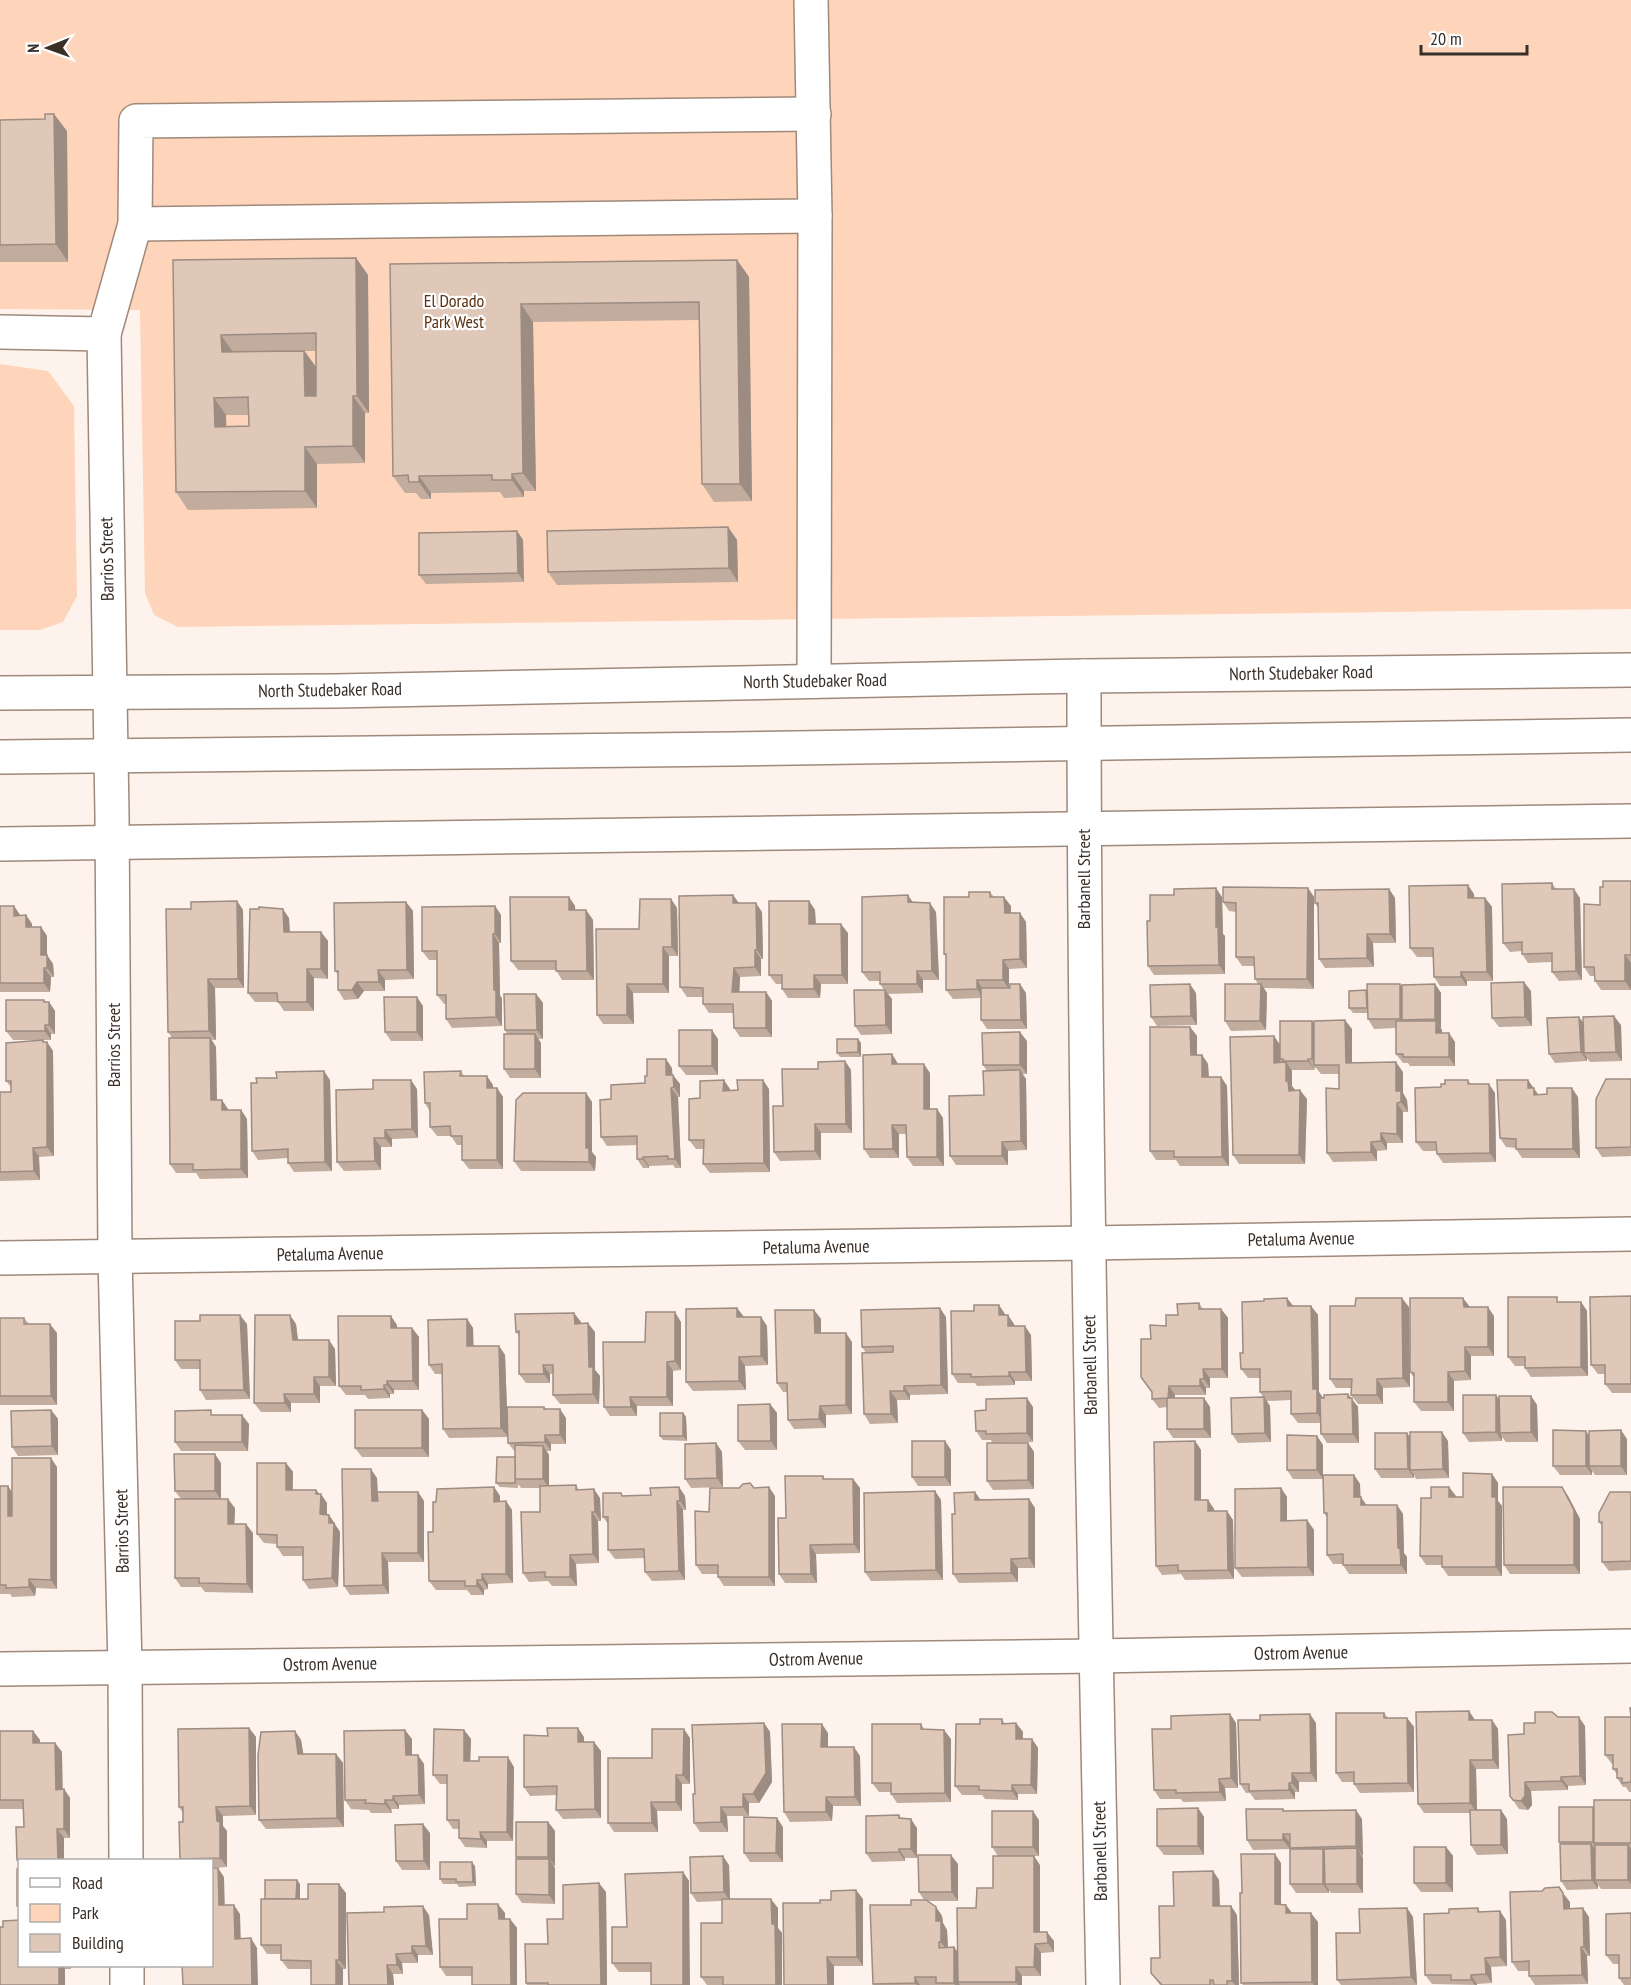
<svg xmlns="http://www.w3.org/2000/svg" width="1631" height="1985" font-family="'PT Sans Narrow',sans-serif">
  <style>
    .green { fill: #fed5ba }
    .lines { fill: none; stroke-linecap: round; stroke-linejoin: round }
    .minor-casing { stroke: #9f897a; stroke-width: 36 }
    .major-casing { stroke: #9f897a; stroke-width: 36 }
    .minor { stroke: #fff; stroke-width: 33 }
    .major { stroke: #fff; stroke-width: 33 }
    .wall { fill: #c1ac9e; fill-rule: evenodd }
    .shaded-wall { fill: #9d8c81 }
    .building { fill: #e0c8b8; stroke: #9d8c81; stroke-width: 1.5; fill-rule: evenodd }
    .labels { text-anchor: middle; stroke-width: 4.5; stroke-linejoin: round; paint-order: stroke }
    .park-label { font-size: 18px; fill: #5c3210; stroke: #fff }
    .street-label { font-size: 18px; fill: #392f29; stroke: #fff }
  </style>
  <rect width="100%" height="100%" fill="#fdf3ec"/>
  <g class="green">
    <path d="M0,0H1631V609L178,627L154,615L145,593L140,310L0,309Z"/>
    <path d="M0,364L48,371L74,406L77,596L63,622L40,630H0Z"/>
  </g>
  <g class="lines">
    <defs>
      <g id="minor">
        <path d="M811,0L815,216L814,681"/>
        <path d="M135,224L815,216"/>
        <path d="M0,332L104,334L112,815L115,1257L125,1667L126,1860"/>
        <path d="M104,334L135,224L136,121L814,114"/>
        <path d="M1084,676C1084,1112 1094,1549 1103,1985"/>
        <path d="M0,844L1631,821"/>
        <path d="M0,1258L1088,1243L1631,1234"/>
        <path d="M0,1669L1096,1656L1631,1646"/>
        <path d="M127,1966V1985"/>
      </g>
      <g id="major">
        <path d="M0,693L335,691L1084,676L1631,670"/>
        <path d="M0,757L731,749L1631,735"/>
      </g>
    </defs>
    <use href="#minor" class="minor-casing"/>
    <use href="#major" class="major-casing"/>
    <use href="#minor" class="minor"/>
    <use href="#major" class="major"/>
  </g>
  <g class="wall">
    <path d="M0,120L67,131L68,262H0Z"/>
    <path d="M356,258L368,275L369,413H365V463L317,464V508L188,510L176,492L173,260ZM305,351H316V368ZM226,415H249V426L226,427Z"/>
    <path d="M737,260L749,277L752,501L714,502L702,484L700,320L533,322L536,491H524V497L504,498L500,492L431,493V499H421L416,493H405L393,476L390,264Z"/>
    <path d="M728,527L737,540L738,582L557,585L548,572Z"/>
    <path d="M517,531L523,540L524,582L426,584L419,575Z"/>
    <path d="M1631,881V990H1601L1595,981V976H1590L1584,967L1600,905L1603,887Z"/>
    <path d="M1552,883L1556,889L1580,898L1582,980L1559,981L1552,972V962L1528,963L1522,954V951L1510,952L1503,943Z"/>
    <path d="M1308,888L1314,897V989L1264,988L1267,993L1266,1030L1231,1031L1225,1021L1258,984L1255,979L1254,966H1242L1236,957V912L1229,911L1223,902Z"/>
    <path d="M1389,889L1395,898L1396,943H1373L1374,967L1325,968L1319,959L1318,908L1315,903Z"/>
    <path d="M990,892L994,897L1011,906V913H1020L1026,922L1027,968L1009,969V988L1026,993L1027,1029H987L981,1020V998L953,999L946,990V957L944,954L969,897Z"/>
    <path d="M1474,894V898H1485L1492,907L1493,981H1467V986H1440L1434,977L1433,957H1417L1410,948Z"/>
    <path d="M733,895L739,903L762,912L763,959H761V976L740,977L739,992H766L772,1001V1037H740L734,1028L733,1013H709L703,1004V997H687L680,987Z"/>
    <path d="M569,897L575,906V910H586L593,920L594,980H562L556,970H518L511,961Z"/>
    <path d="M1222,897L1223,934L1225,936V974L1154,975L1148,966L1150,921Z"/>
    <path d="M671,899L677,908L678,956H669V993H633L634,1024H603L597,1015L639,929Z"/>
    <path d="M237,901L243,910L244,988H215L216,1040H212L216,1047L217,1100L228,1109V1110H241L247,1119L248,1178L200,1179L196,1173H176L170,1164L172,1038L168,1032L191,909Z"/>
    <path d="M809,901L815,910L816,924L848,933V984H821L820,998H788L782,989V984H776L769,975Z"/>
    <path d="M406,902L413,911L414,979L385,980V991H364L358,999L344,1000L338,990V975L335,971Z"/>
    <path d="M913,902L936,912L939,980H923V993L888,994L892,999V1034L861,1035L855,1026L884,990L880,984V981H869L862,972Z"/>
    <path d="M0,906H14L20,915H26L32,924V927H41L47,936V955L53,964L54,977H51L50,992H0Z"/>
    <path d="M495,906L501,915V943H499L500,995L502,999V1026L452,1028L446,1019V1004H444L437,995V960H429L422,951Z"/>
    <path d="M289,918L290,932H321L328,941V979L314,978V1011H284L278,1002H255L248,993Z"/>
    <path d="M1435,984L1441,993V1028L1442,1033L1455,1042V1066H1410L1408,1063H1403L1396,1054V1028L1374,1029L1368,1019V1013H1353L1349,1008L1367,992L1402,986Z"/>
    <path d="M1531,991L1532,1026L1499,1027L1492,1018Z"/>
    <path d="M1196,993L1197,1025L1157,1026L1151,1017Z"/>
    <path d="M536,994L543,1003V1039H538L541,1043V1078H510L504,1069L507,1034L505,1030Z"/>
    <path d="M45,1002H49L55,1011V1034H51V1040H43L44,1042H47L53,1051L54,1156L39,1157L40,1180L0,1181V1092H11V1087L6,1081L35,1040H13L6,1031Z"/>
    <path d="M423,1006V1041H391L385,1032Z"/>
    <path d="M1312,1021L1314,1024L1352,1029V1063L1403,1072V1093L1407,1100L1408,1112H1403V1143H1387V1150L1377,1151V1161L1333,1162L1327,1153L1339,1089V1074H1321L1316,1068H1314L1315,1070H1291L1292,1071V1086L1295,1090L1307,1099L1305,1164H1239L1233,1155L1274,1036L1280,1045Z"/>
    <path d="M1583,1023L1621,1025L1622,1061L1590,1062L1587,1058V1061L1555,1063L1549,1054Z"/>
    <path d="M1190,1027L1197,1036V1055H1202L1208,1064L1209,1077H1221L1227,1086L1229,1166H1180L1176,1160H1156L1150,1151Z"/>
    <path d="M718,1039V1075H686L679,1066Z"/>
    <path d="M858,1039L861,1043V1057H840L837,1053Z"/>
    <path d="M1027,1041V1074H1022L1026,1079L1027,1150L1008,1151V1165H956L950,1156L984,1095L987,1071L983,1065Z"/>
    <path d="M892,1054L898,1064L930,1073V1109H937L943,1118L944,1166H913L907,1157V1134H899V1158H870L864,1149Z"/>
    <path d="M845,1061L851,1070L852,1133H821V1160L780,1161L774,1152L783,1106L818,1069Z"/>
    <path d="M672,1068V1075L680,1084V1097H678L681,1168H675L673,1165L649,1166V1168H643L637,1159V1145L607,1146L601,1137L611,1099L645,1083L647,1076Z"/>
    <path d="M461,1071L464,1076L493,1085V1088H497L503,1097V1169H469L462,1160V1145H457L451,1136H437L430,1127V1112L425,1103Z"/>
    <path d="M1631,1079V1156L1602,1157L1596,1148Z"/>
    <path d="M330,1080L332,1171L294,1172L288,1163V1158L258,1160L252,1151Z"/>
    <path d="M1468,1080L1471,1084L1495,1093L1496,1162L1443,1163L1437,1154V1151H1423L1416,1142L1441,1087L1445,1084Z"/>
    <path d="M373,1089H417L418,1138L392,1139V1147H381V1170L344,1171L337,1162Z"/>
    <path d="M730,1089V1090L769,1089L770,1172L710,1173L703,1164L704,1149H696L689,1140L700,1098Z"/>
    <path d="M586,1093L592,1102V1152L596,1157L595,1171H521L514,1161Z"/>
    <path d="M1538,1095L1578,1097L1580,1158H1522L1516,1149V1148L1506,1147L1500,1138Z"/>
    <path d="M1631,1296V1393H1612L1605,1384V1374H1598L1591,1365Z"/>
    <path d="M1560,1302H1581L1587,1311L1588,1376L1531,1377L1525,1368V1366H1515L1508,1357Z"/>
    <path d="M1199,1303L1203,1309H1221L1228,1318V1378H1210V1388H1206V1395H1175V1398H1204L1210,1407L1211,1438H1173L1167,1429V1407L1159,1408L1152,1399L1151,1339L1178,1315Z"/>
    <path d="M1293,1306H1311L1318,1315L1319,1392L1323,1398L1348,1394L1358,1407L1359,1443H1327L1321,1434L1320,1423H1298L1291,1414V1400L1267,1401L1270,1406L1271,1442L1238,1443L1232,1434L1263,1397L1260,1392V1378H1248L1241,1369L1243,1353Z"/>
    <path d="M1409,1307L1410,1387L1383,1388V1404H1358L1351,1395V1388H1336L1330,1379Z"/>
    <path d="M1470,1307L1494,1316V1356H1471V1380L1454,1381V1411H1421L1414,1402V1378L1410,1372Z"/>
    <path d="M737,1308L744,1317H761L767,1326L768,1365L745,1366L746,1390L693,1391L686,1382Z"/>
    <path d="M814,1310L821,1319V1333L852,1342V1414L826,1415V1428L794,1429L788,1420L787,1392H783L777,1383Z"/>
    <path d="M574,1313L581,1323L595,1332V1370L600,1376L599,1404H560L553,1395V1374H550V1383H526L519,1374V1336L516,1332Z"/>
    <path d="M1005,1314V1315L1014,1324L1015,1326L1031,1335L1032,1381H1015V1385L977,1386L975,1383H958L952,1374Z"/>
    <path d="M946,1317L948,1394L910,1395V1400H897L898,1423L870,1424L864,1414L866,1353L862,1347Z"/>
    <path d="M0,1318H24L29,1324L57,1333V1405H0Z"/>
    <path d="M467,1319L473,1328V1346H499L505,1355L508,1437L449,1438L443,1429L442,1374H435L429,1365Z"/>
    <path d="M681,1322V1370L673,1371V1406H637V1416H610L604,1407L645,1342Z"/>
    <path d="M247,1324L250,1399L206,1400L200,1390V1369H181L175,1360Z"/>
    <path d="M296,1324L298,1340L335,1349L336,1386H320V1403H291V1412H261L254,1403Z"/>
    <path d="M397,1325V1328H412L419,1337V1390H394V1394H390V1398L368,1399L365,1395H346L339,1386Z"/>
    <path d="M1496,1395L1499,1399L1531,1396L1537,1405L1538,1442H1506L1502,1437V1441L1469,1442L1463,1433Z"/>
    <path d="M770,1404L777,1413V1450H745L738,1441Z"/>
    <path d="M544,1407L546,1409L566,1418V1444H551V1451H547L549,1455V1486L576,1485L579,1490L600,1498L601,1521H598L599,1563L576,1564L577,1586H552L548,1581L529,1582L523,1573L540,1512V1488H521L518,1484V1488L500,1487L496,1483L515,1457V1452L508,1443Z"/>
    <path d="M1033,1407V1442L992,1443L991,1440H982L976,1431Z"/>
    <path d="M51,1410L58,1419V1455L18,1456L12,1447Z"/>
    <path d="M422,1410L429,1419V1457H362L355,1448Z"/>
    <path d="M683,1413L686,1417L687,1441L663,1440L660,1436Z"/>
    <path d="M215,1415L249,1424L248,1451H181L175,1442Z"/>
    <path d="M1407,1433L1410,1437L1448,1441L1449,1478L1416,1479L1414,1475V1478H1381L1375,1469Z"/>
    <path d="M1589,1435L1627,1439V1475H1595L1592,1471V1475H1560L1553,1466Z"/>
    <path d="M1317,1436L1323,1445V1479H1293L1287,1470Z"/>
    <path d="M945,1441L951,1450V1486H918L912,1477Z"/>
    <path d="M1195,1441L1201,1450V1500H1208L1214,1509V1511L1233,1520L1234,1579L1185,1580L1181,1574L1162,1575L1156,1566Z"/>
    <path d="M716,1443L722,1452L723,1487L691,1488L685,1479Z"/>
    <path d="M1028,1443L1034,1452V1489L993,1490L987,1481Z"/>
    <path d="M221,1463V1499L235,1508L234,1524L253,1533V1593L205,1592L201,1587H181L175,1578L181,1499L175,1491Z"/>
    <path d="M286,1463L293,1472V1490H316L327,1503V1515H329L340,1532L338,1587L309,1589L303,1580V1556H283L277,1547V1544L264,1543L257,1534Z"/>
    <path d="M57,1467V1589L36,1588L35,1596L12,1597L10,1594H0V1486H8L12,1493Z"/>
    <path d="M1492,1474L1498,1483V1501L1502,1506V1576H1448L1442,1567V1565H1426L1420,1556L1431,1498L1456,1496V1497H1463Z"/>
    <path d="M1354,1475L1360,1484V1497L1366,1505H1397L1403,1514L1404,1553L1407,1557V1574H1349L1343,1565V1564H1333L1327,1555V1517L1324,1513Z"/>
    <path d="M823,1476L825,1479H853L860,1488V1553L816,1554L817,1583H785L779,1574L786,1518Z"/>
    <path d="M377,1478L378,1492H418L424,1501V1562H388L389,1594L350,1595L344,1586Z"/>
    <path d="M494,1487L500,1496V1501H506L512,1510L513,1583L488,1584V1589L484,1590V1595H471L467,1590H436L429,1581L436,1502Z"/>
    <path d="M679,1487L685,1496L686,1510H683L685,1580L652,1581L645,1572V1558L615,1559L608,1550V1524L603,1517L624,1496L651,1495Z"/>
    <path d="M1562,1487L1568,1496L1580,1519V1574H1510L1504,1565Z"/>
    <path d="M1281,1488L1287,1497V1521L1307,1520L1314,1530V1576L1242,1577L1235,1568Z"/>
    <path d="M935,1491L941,1500L943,1580L871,1581L865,1572Z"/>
    <path d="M975,1492L980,1499H1029L1035,1508V1568H1018V1582L959,1583L953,1574L955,1514Z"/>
    <path d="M1631,1492V1570L1609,1571L1602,1562V1526L1599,1522Z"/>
    <path d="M775,1496V1586H724L718,1577V1574H702L696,1565L709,1512Z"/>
    <path d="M1631,1708V1792H1629L1626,1787H1623L1617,1778V1774L1613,1769V1764H1612L1605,1755L1631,1717Z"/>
    <path d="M1384,1713L1388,1718H1407L1414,1727V1792L1360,1793L1354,1784V1782H1342L1336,1773Z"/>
    <path d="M1230,1714L1236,1723L1238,1788H1225L1226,1801L1183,1802L1181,1799H1160L1154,1790L1171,1729Z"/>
    <path d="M1558,1717L1585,1726L1586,1785L1568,1786V1790L1531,1791L1532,1805L1528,1810L1519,1809L1510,1796L1524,1734L1535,1723Z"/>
    <path d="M1002,1719L1005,1724L1016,1723L1023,1732V1739H1032L1038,1748L1037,1794H1018V1800L985,1799L982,1795H962L955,1786L980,1724Z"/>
    <path d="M1475,1720H1492L1498,1729L1499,1769H1476L1477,1810L1507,1819L1508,1854L1477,1855L1471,1845L1470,1813H1424L1418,1804Z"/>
    <path d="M764,1723L770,1732L772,1782L759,1803H749V1816H727L728,1832H700L694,1823L695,1794Z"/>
    <path d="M1316,1723L1317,1782H1299V1792H1295V1799L1255,1800L1250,1793H1246L1240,1784Z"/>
    <path d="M921,1724L925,1730L951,1739V1802L897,1803L891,1794V1792H879L872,1783Z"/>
    <path d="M249,1728L256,1737V1815L223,1816V1826L227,1831V1867L212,1868V1860H181L180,1859L183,1813L179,1807Z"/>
    <path d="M464,1730L471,1739L470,1761L514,1767L513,1841H487V1848L465,1847L459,1838V1829H453L447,1820V1784H440L433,1775Z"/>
    <path d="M0,1731H33L40,1740V1743H55L62,1752V1789H64L70,1798V1838H64V1860H20V1865L17,1860L24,1827L23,1809H0Z"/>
    <path d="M295,1731L301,1740L303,1754H336L343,1763L344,1827L266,1829L259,1820Z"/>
    <path d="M828,1733V1747L860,1756L861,1806H833L832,1821L790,1822L784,1812Z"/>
    <path d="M584,1737V1742L601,1751V1818L563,1819L556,1810L557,1795L530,1796L524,1787Z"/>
    <path d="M690,1738V1784H682V1811H657L658,1832H614L608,1823L652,1758Z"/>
    <path d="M412,1739V1755L424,1764L425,1804L399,1805V1809H391L392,1813H371L369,1810L351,1809L345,1800Z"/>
    <path d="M1631,1800V1889H1601L1598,1885V1889L1567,1890L1561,1881V1844L1559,1842L1593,1807L1594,1810Z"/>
    <path d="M1198,1808L1204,1817V1855H1164L1157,1846Z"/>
    <path d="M1285,1811L1362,1819L1363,1893H1331L1329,1890V1893H1296L1290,1884L1291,1849L1290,1843V1849L1253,1850L1247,1840Z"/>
    <path d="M899,1815L901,1818L917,1828V1858H905V1861L872,1862L866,1853Z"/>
    <path d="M1039,1820V1856H998L992,1847Z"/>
    <path d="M548,1822L555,1831V1866H554L555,1868V1904L522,1903L516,1894L517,1859L516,1857Z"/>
    <path d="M783,1827V1862H750L744,1853Z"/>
    <path d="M430,1833V1870H402L396,1861Z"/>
    <path d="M1446,1847L1453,1856V1892H1421L1414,1883Z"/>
    <path d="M1281,1863V1904L1292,1913L1318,1922V1985H1243L1241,1983L1242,1893Z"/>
    <path d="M958,1864V1901H927L936,1907L942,1916L943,1923L947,1930L948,1947H954L958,1952L976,1908L993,1888L1040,1865V1932L1054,1941V1952L1041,1953V1976H1022V1985H874L873,1984L911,1905L924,1900L919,1892Z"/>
    <path d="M729,1865L730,1899L778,1908V1928L782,1933V1985H707L701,1977L722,1923V1901L697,1902L691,1893Z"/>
    <path d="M475,1866L476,1886L459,1887L457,1884H443L440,1879Z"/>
    <path d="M1213,1871L1219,1880L1220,1906H1231L1237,1915L1239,1985H1160L1151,1973L1160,1958L1174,1906Z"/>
    <path d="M683,1872L689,1881L651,1972H619L612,1963L627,1927Z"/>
    <path d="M300,1884V1899H308L346,1893V1969H288L281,1960V1954H267L261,1945L265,1899Z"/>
    <path d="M606,1892L607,1985H527L526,1983L548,1944L563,1919Z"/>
    <path d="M863,1899V1966H834L784,1985L820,1903Z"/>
    <path d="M1570,1902V1909L1589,1917L1590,1956H1587L1588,1984L1535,1985L1529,1976V1971H1518L1512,1962Z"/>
    <path d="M1407,1908L1413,1917L1417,1985H1341L1337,1980L1360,1933Z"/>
    <path d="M1478,1908L1480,1912L1506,1920L1507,1966L1491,1967L1492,1983L1477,1984V1985L1432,1984L1425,1975L1449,1913Z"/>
    <path d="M505,1913V1919H510L517,1928V1985H472V1976H446L440,1967L467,1919Z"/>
    <path d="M1631,1913V1985H1624L1619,1978V1964H1613L1606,1955Z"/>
    <path d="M429,1915L433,1955H418V1963H402L403,1974H393L394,1985H349Z"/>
    <path d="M20,1965H71V1969H65Z"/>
  </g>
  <g class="shaded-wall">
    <path d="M54,114L67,131L68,262L56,244Z"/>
    <path d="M356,258L368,275L369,413L357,396Z"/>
    <path d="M737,260L749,277L752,501L740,484Z"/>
    <path d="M521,304L533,322L536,491L523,473Z"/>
    <path d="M221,335L233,352H222Z"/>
    <path d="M304,351L317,368V414L305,396Z"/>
    <path d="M353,396L365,413V463L353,446Z"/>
    <path d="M214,398L226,415L227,444L215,427Z"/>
    <path d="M305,447L317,464V508L305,491Z"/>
    <path d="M512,474L524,491V497L512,480Z"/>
    <path d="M419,476L431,493V499L419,482Z"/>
    <path d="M728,527L737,540L738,582L729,568Z"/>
    <path d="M517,531L523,540L524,582L518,573Z"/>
    <path d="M1468,885L1474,894L1475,907L1468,898Z"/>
    <path d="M1216,888L1222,897L1223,934L1225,936V974L1219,965L1216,927Z"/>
    <path d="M1308,888L1314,897V989L1307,979Z"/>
    <path d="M1389,889L1395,898L1396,943L1390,934Z"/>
    <path d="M1574,889L1580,898L1582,980L1576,971Z"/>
    <path d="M733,895L739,904L733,903Z"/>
    <path d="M908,895L914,904L908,902Z"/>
    <path d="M569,897L575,906L576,919L569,910Z"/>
    <path d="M1004,897L1011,906V922L1005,913Z"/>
    <path d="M1485,898L1492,907L1493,981L1487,972Z"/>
    <path d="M671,899L677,908L678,956L672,947Z"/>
    <path d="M237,901L243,910L244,988L238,979Z"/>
    <path d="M809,901L815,910L816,933L809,924Z"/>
    <path d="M406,902L413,911L414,979L407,970Z"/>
    <path d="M756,903L762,912L763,959L757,950Z"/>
    <path d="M930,903L936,912L939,980L932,971Z"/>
    <path d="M14,906L20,915L21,925L14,916Z"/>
    <path d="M495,906L501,915V943L495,934Z"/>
    <path d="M283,909L289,918L290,941L284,932Z"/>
    <path d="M586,910L593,920L594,980L587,971Z"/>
    <path d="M1020,913L1026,922L1027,968L1020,959Z"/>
    <path d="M26,915L32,924V936L26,927Z"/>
    <path d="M841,924L848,933V984L842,975Z"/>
    <path d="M41,927L47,936V955L53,964L54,977L47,968L41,955Z"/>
    <path d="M321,932L328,941V979L321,969Z"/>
    <path d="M493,934L499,943L500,995L502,999V1026L496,1017L494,990Z"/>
    <path d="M1367,934L1373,943L1374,967L1367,958Z"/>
    <path d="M663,947L669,956V993L663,984Z"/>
    <path d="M755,950L761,959V976L755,967Z"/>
    <path d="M1625,955L1631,963V990L1625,981Z"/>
    <path d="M1003,960L1009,969V989L1003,980Z"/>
    <path d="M44,968L51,977L50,992L44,983Z"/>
    <path d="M734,968L740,977L739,1002L732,992Z"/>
    <path d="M307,969L314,978V1011L307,1002Z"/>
    <path d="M378,970L385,980V991L379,982Z"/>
    <path d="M917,971L923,980V993L917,984Z"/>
    <path d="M1461,972L1467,981V986L1461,977Z"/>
    <path d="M814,975L821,984L820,998L814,989Z"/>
    <path d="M208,979L215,988L216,1040L209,1031Z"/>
    <path d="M977,980L983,989V998L977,989Z"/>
    <path d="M357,982L364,991L358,999L352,990Z"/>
    <path d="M1524,982L1531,991L1532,1026L1525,1017Z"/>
    <path d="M627,984L633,993L634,1024L627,1015Z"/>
    <path d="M1020,984L1026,993L1027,1029L1021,1020Z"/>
    <path d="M1190,984L1196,993L1197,1025L1191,1016Z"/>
    <path d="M1261,984L1267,993L1266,1030L1260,1021Z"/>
    <path d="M1400,984L1406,993L1402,1020L1407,1026V1028L1400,1019Z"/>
    <path d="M1435,984L1441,993V1028L1435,1019Z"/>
    <path d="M885,990L892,999V1034L886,1025Z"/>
    <path d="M766,992L772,1001V1037L766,1028Z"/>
    <path d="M536,994L543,1003V1039L537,1030Z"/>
    <path d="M417,997L423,1006V1041L417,1032Z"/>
    <path d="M44,1000L49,1007V1002L55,1011V1034L49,1025Z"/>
    <path d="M1614,1016L1621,1025L1622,1061L1616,1052Z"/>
    <path d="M1579,1017L1586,1026L1584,1053L1587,1058V1061L1581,1052Z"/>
    <path d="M1345,1020L1352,1029V1072L1346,1063Z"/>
    <path d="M1312,1021L1318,1030L1316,1065L1312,1059Z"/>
    <path d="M1436,1021L1442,1030L1443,1042L1436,1033Z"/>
    <path d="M45,1025L51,1034V1040L45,1031Z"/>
    <path d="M1190,1027L1197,1036V1064L1191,1055Z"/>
    <path d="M712,1030L718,1039V1075L712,1066Z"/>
    <path d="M1020,1032L1027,1041V1074L1020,1065Z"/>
    <path d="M1449,1033L1455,1042V1066L1449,1057Z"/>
    <path d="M535,1034L541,1043V1078L535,1069Z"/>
    <path d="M1274,1036L1280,1045V1072L1274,1063Z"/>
    <path d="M210,1038L216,1047L217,1109L211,1100Z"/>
    <path d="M858,1039L861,1043V1057L858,1052Z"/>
    <path d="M43,1040L47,1046V1042L53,1051L54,1156L47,1147Z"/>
    <path d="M892,1054L898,1064V1073L892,1064Z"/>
    <path d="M1202,1055L1208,1064L1209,1086L1202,1077Z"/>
    <path d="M666,1059L672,1068L673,1084L666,1075Z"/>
    <path d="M1308,1059L1314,1068L1315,1070L1308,1061Z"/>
    <path d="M845,1061L851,1070L852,1133L846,1124Z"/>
    <path d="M1286,1062L1292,1071V1086L1295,1090V1100L1289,1091L1286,1081Z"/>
    <path d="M1396,1062L1403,1072V1093L1407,1100L1408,1112L1401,1102L1396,1091Z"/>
    <path d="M924,1064L930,1073V1118L924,1109Z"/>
    <path d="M1020,1070L1026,1079L1027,1150L1021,1141Z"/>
    <path d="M324,1071L330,1080L332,1171L325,1162Z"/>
    <path d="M673,1075L680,1084V1097L674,1087Z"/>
    <path d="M487,1076L493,1085V1097L487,1088Z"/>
    <path d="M1221,1077L1227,1086L1229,1166L1222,1157Z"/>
    <path d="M411,1080L417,1089L418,1138L412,1129Z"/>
    <path d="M724,1080L730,1089V1100L723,1091Z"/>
    <path d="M763,1080L769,1089L770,1172L764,1163Z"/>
    <path d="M1528,1080L1540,1097V1104L1528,1088Z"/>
    <path d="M1489,1084L1495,1093L1496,1162L1490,1153Z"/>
    <path d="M497,1088L503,1097V1169L497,1160Z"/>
    <path d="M671,1088L678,1097L681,1168L675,1159Z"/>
    <path d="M1572,1088L1578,1097L1580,1158L1573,1149Z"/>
    <path d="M1300,1090L1307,1099L1305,1164L1299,1155Z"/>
    <path d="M586,1093L592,1102V1152L596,1157L595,1171L589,1162L586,1148Z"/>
    <path d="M222,1100L228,1109V1119L222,1110Z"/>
    <path d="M1397,1103L1403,1112V1143L1397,1134Z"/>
    <path d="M937,1109L943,1118L944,1166L937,1157Z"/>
    <path d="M241,1110L247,1119L248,1178L241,1169Z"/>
    <path d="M815,1124L821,1133V1160L815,1151Z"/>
    <path d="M892,1125L899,1134V1158L893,1149Z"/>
    <path d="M385,1130L392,1139V1147L385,1138Z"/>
    <path d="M1381,1133L1387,1143V1150L1381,1141Z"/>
    <path d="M374,1138L381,1147V1170L375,1161Z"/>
    <path d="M1002,1142L1008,1151V1165L1002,1156Z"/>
    <path d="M1371,1142L1377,1151V1161L1371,1152Z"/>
    <path d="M33,1148L39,1157L40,1180L34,1171Z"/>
    <path d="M643,1157L649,1166V1168L643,1159Z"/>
    <path d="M1287,1298L1294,1307L1288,1306Z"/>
    <path d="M1402,1298L1409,1307L1410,1387L1403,1378Z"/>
    <path d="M1463,1298L1470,1307H1464Z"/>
    <path d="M1581,1302L1587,1311L1588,1376L1581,1367Z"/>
    <path d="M999,1305L1005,1314L1006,1324L999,1315Z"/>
    <path d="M1311,1306L1318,1315L1319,1392L1323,1398L1324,1423L1317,1413L1313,1389Z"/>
    <path d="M1488,1307L1494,1316V1356L1488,1347Z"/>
    <path d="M737,1308L744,1317H737Z"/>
    <path d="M940,1308L946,1317L948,1394L941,1385Z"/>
    <path d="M1221,1309L1228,1318V1378L1222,1369Z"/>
    <path d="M814,1310L821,1319V1342L815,1333Z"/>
    <path d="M675,1312L681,1322V1370L675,1361Z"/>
    <path d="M574,1313L581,1322V1333L575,1324Z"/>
    <path d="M240,1315L247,1324L250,1399L244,1390Z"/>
    <path d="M290,1315L296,1324L299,1349L293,1340Z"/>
    <path d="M1008,1315L1014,1324L1015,1335L1008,1326Z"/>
    <path d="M391,1316L397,1325V1337L391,1328Z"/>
    <path d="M761,1317L767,1326L768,1365L761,1356Z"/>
    <path d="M467,1319L473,1328L474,1355L467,1346Z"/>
    <path d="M588,1323L595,1332V1370L600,1376L599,1404L593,1394L589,1367Z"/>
    <path d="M50,1324L57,1333V1405L51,1396Z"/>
    <path d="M1025,1326L1031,1335L1032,1381L1026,1372Z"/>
    <path d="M412,1328L419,1337V1390L413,1381Z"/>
    <path d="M846,1333L852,1342V1414L846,1405Z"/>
    <path d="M329,1340L335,1349L336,1386L329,1377Z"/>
    <path d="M499,1346L505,1355L508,1437L501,1428Z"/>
    <path d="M1465,1347L1471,1356V1380L1465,1371Z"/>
    <path d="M739,1357L745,1366L746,1390L739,1381Z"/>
    <path d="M667,1362L673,1371V1406L667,1397Z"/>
    <path d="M543,1365L550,1374V1383L544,1374Z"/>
    <path d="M1203,1369L1210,1378V1388L1204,1379Z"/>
    <path d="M1009,1372L1015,1381V1385L1009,1376Z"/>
    <path d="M1448,1372L1454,1381V1411L1448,1402Z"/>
    <path d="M314,1377L320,1386V1403L314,1394Z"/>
    <path d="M1200,1379L1206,1388V1395L1200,1386Z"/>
    <path d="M1377,1379L1383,1388V1404L1377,1395Z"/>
    <path d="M387,1381L394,1390V1394L387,1385Z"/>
    <path d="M384,1385L390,1394V1398L384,1389Z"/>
    <path d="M904,1386L910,1395V1400L904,1391Z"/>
    <path d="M1169,1386L1175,1395V1407L1168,1398Z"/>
    <path d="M890,1391L897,1400L898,1423L891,1414Z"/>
    <path d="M284,1394L291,1403V1412L285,1403Z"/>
    <path d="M1348,1394L1358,1407L1359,1443L1353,1434Z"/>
    <path d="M1496,1395L1502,1404L1500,1433L1502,1437V1441L1496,1432Z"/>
    <path d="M1531,1396L1537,1405L1538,1442L1531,1432Z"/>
    <path d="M630,1397L637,1406V1416L631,1407Z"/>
    <path d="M1264,1397L1270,1406L1271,1442L1265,1433Z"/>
    <path d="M1027,1398L1033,1407V1442L1027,1433Z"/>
    <path d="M1204,1398L1210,1407L1211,1438L1204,1429Z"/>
    <path d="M770,1404L777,1413V1450L771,1441Z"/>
    <path d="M820,1406L826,1415V1428L819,1419Z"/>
    <path d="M560,1409L566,1418V1444L560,1435Z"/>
    <path d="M51,1410L58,1419V1455L52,1446Z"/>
    <path d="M422,1410L429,1419V1457L422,1448Z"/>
    <path d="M683,1413L686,1417L687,1441L683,1436Z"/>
    <path d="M242,1415L249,1424L248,1451L242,1442Z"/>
    <path d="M1621,1430L1627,1439V1475L1621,1466Z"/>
    <path d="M1586,1431L1592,1440L1589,1466L1592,1471V1475L1586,1466Z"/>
    <path d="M1442,1432L1448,1441L1449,1478L1443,1469Z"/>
    <path d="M1407,1433L1413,1442L1410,1470L1414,1475V1478L1408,1469Z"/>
    <path d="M545,1435L551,1444V1451L545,1442Z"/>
    <path d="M1317,1436L1323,1445V1479L1317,1470Z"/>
    <path d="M945,1441L951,1450V1486L945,1477Z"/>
    <path d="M1195,1441L1201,1450V1509L1195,1500Z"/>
    <path d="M716,1443L722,1452L723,1487L717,1478Z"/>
    <path d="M1028,1443L1034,1452V1489L1028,1480Z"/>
    <path d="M543,1446L549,1455V1488L543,1479Z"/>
    <path d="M215,1454L221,1463V1500L215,1491Z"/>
    <path d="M51,1458L57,1467V1589L51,1580Z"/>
    <path d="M286,1463L293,1472L292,1499L286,1490Z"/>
    <path d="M371,1469L377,1478L378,1510L372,1501Z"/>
    <path d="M1492,1474L1498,1483V1501L1502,1506V1576L1496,1567L1492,1497Z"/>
    <path d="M1354,1475L1360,1484L1361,1506L1354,1497Z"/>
    <path d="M853,1479L860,1488V1553L854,1544Z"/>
    <path d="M8,1486L14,1495V1525L8,1516Z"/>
    <path d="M494,1487L500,1496V1511L494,1502Z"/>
    <path d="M679,1487L685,1496L686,1510L680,1501Z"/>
    <path d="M769,1487L775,1496V1586L769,1577Z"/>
    <path d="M1449,1487L1456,1496L1455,1506L1449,1497Z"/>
    <path d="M1562,1487L1568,1496L1580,1519V1574L1574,1565Z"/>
    <path d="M1281,1488L1287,1497V1530L1281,1521Z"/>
    <path d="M594,1489L600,1498L601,1521L595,1512Z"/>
    <path d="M316,1490L321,1496V1494L327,1503V1524L320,1514Z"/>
    <path d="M935,1491L941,1500L943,1580L936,1570Z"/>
    <path d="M418,1492L424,1501V1562L418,1553Z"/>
    <path d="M975,1492L981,1501L975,1500Z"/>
    <path d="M1361,1497L1367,1506L1361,1505Z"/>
    <path d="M228,1499L235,1508L234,1534L228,1524Z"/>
    <path d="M1029,1499L1035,1508V1568L1029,1558Z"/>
    <path d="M1208,1500L1214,1509L1215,1520L1208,1511Z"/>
    <path d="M506,1501L512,1510L513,1583L506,1574Z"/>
    <path d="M677,1501L683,1510L685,1580L679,1571Z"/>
    <path d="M1397,1505L1403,1514L1404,1553L1407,1557V1574L1401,1565L1398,1548Z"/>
    <path d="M1227,1511L1233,1520L1234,1579L1228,1570Z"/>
    <path d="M592,1512L598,1521L599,1563L593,1554Z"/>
    <path d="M329,1515L340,1532L338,1587L332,1578Z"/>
    <path d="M1307,1520L1314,1530V1576L1308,1567Z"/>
    <path d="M246,1524L253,1533V1593L247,1584Z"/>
    <path d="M810,1545L816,1554L817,1583L811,1574Z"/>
    <path d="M382,1553L388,1562L389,1594L383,1585Z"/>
    <path d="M570,1555L576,1564L577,1586L570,1577Z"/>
    <path d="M1011,1559L1018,1568V1582L1011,1573Z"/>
    <path d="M482,1574L488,1584V1589L482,1580Z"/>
    <path d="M29,1579L36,1588L35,1596L29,1587Z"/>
    <path d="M477,1580L484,1590V1595L477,1586Z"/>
    <path d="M1469,1711L1475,1720H1469Z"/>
    <path d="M1230,1714L1236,1723L1238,1788L1231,1778Z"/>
    <path d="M1310,1714L1316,1723L1317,1782L1311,1773Z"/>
    <path d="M1579,1717L1585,1726L1586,1785L1580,1776Z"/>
    <path d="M1407,1718L1414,1727V1792L1408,1783Z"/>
    <path d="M1492,1720L1498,1729L1499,1769L1493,1760Z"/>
    <path d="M764,1723L770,1732L772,1782L759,1803L753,1794Z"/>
    <path d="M1016,1723L1023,1732L1022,1748L1016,1739Z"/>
    <path d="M822,1724L828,1733V1756L821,1747Z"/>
    <path d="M249,1728L256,1737V1815L250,1806Z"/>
    <path d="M578,1728L584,1737V1751L578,1742Z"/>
    <path d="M684,1729L690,1738V1784L683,1775Z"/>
    <path d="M405,1730L412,1739V1764L406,1755Z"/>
    <path d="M464,1730L471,1739L470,1770L464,1761Z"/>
    <path d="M944,1730L951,1739V1802L945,1793Z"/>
    <path d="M33,1731L40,1740V1753L33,1743Z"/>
    <path d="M295,1731L301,1740L305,1763L298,1754Z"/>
    <path d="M1032,1739L1038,1748L1037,1794L1031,1785Z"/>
    <path d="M594,1742L601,1751V1818L595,1809Z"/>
    <path d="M55,1743L62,1752L63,1799L56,1790Z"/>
    <path d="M854,1747L860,1756L861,1806L855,1797Z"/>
    <path d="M336,1754L343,1763L344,1827L337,1818Z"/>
    <path d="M418,1755L424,1764L425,1804L419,1795Z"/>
    <path d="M508,1757L514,1767L513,1841L507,1832Z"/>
    <path d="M1470,1760L1476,1769L1477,1813L1470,1803Z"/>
    <path d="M1292,1773L1299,1782V1792L1292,1783Z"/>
    <path d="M676,1775L682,1784V1811L676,1802Z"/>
    <path d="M1561,1777L1568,1786V1790L1561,1781Z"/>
    <path d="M1219,1779L1225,1788L1226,1801L1220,1792Z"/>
    <path d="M1525,1782L1531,1791L1532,1805L1528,1810L1521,1801Z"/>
    <path d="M1289,1783L1295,1792V1799L1289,1790Z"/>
    <path d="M1012,1785L1018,1794V1800L1012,1791Z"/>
    <path d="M64,1789L70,1798V1838L64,1829Z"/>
    <path d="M743,1794L749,1803V1816L743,1807Z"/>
    <path d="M393,1796L399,1805V1809L393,1800Z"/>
    <path d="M826,1797L833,1806L832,1821L826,1812Z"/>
    <path d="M385,1800L391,1809L392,1813L385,1804Z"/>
    <path d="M651,1802L657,1811L658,1832L652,1823Z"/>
    <path d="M216,1807L223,1816V1826L227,1831V1867L220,1858L217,1821Z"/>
    <path d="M721,1807L727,1816L728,1832L721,1822Z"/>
    <path d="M1593,1807L1599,1816L1594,1843L1599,1849V1851L1593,1842Z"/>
    <path d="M1198,1808L1204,1817V1855L1198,1846Z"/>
    <path d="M1356,1810L1362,1819L1363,1856L1356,1846Z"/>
    <path d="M1501,1810L1507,1819L1508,1854L1501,1845Z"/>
    <path d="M1033,1811L1039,1820V1856L1033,1847Z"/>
    <path d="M777,1818L783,1827V1862L776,1853Z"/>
    <path d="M911,1819L917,1828V1858L911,1849Z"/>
    <path d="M548,1822L555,1831V1866L548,1857Z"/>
    <path d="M423,1824L430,1833V1870L424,1861Z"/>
    <path d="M57,1829L64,1838V1860H58Z"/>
    <path d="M480,1832L487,1841V1848L481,1839Z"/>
    <path d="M1283,1834L1290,1843V1849L1283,1840Z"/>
    <path d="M1591,1844L1598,1853L1595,1880L1598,1885V1889L1592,1880Z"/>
    <path d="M1628,1845L1631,1849V1884L1628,1880Z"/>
    <path d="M1446,1847L1453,1856V1892L1446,1883Z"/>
    <path d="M1357,1848L1363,1858V1893L1357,1884Z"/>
    <path d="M899,1849L905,1858V1861L899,1852Z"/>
    <path d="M1323,1849L1329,1858L1325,1884L1329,1890V1893L1323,1884Z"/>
    <path d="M1275,1854L1281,1863V1913L1275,1904Z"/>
    <path d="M951,1855L958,1864V1901L952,1892Z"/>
    <path d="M723,1856L729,1865L730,1901L724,1892Z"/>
    <path d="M1034,1856L1040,1865V1941L1034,1932Z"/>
    <path d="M549,1859L555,1868V1904L549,1895Z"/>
    <path d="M472,1862L475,1866L476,1886L473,1882Z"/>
    <path d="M218,1868L224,1877L225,1914L219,1905Z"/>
    <path d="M1213,1871L1219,1880L1220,1915L1213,1906Z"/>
    <path d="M683,1872L689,1881L690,1985H683Z"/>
    <path d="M297,1880L300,1884V1906L296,1902Z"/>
    <path d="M599,1883L606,1892L607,1985H601Z"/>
    <path d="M339,1884L346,1893V1969L339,1960Z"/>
    <path d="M856,1890L863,1899V1966L857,1957Z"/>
    <path d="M1563,1893L1570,1902V1918L1564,1909Z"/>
    <path d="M771,1899L778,1908V1928L782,1933V1985H776L772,1924Z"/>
    <path d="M498,1904L505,1913V1928L499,1919Z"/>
    <path d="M234,1905L240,1914L241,1948L235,1939Z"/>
    <path d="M1286,1905L1293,1914L1286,1913Z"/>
    <path d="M423,1906L429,1915L433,1955L426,1946Z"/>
    <path d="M1231,1906L1237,1915L1239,1985H1235L1232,1981Z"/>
    <path d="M936,1907L942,1916L943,1923L947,1930L948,1951L941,1942L936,1921Z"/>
    <path d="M1407,1908L1413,1917L1417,1985L1411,1977Z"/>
    <path d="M1583,1908L1589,1917L1590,1956L1584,1947Z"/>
    <path d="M1500,1911L1506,1920L1507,1966L1500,1957Z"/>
    <path d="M1311,1913L1318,1922V1985H1314L1312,1982Z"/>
    <path d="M510,1919L517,1928V1985H511Z"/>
    <path d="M1047,1932L1054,1941V1952L1048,1943Z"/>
    <path d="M251,1938L257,1948L258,1985H252Z"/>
    <path d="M1035,1944L1041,1953V1976L1034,1967Z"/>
    <path d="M412,1946L418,1955V1963L412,1953Z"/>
    <path d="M954,1947L960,1956L958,1982L960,1985H955L954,1983Z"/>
    <path d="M1581,1947L1587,1956L1588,1984L1582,1975Z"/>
    <path d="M396,1954L402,1963L403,1974L397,1965Z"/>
    <path d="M827,1957L834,1966V1985H828Z"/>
    <path d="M1485,1958L1491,1967L1492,1983L1486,1974Z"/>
    <path d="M336,1960L343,1969V1985H336Z"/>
    <path d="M59,1965H62L65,1969V1985H59Z"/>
    <path d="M387,1965L393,1974L394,1985H388Z"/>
    <path d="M1016,1967L1022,1976V1985H1018L1016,1982Z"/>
    <path d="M1471,1975L1477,1984V1985H1475L1471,1980Z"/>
    <path d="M915,1977L920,1985H917L915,1983Z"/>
  </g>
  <g class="building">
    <path d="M45,114H54L56,244L0,245V120L45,119Z"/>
    <path d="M356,258L357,396H353V446L305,447V491L176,492L173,260ZM316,333V396H305L304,351L222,352L221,335ZM248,397L249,426L215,427L214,398Z"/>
    <path d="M737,260L740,484H702L699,302L521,304L523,473L512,474V480H492V475L419,476V482H409L408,475L393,476L390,264Z"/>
    <path d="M728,527L729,568L548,572L547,531Z"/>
    <path d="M517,531L518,573L419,575V533Z"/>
    <path d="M1603,881H1631V955H1625V981H1595L1594,967H1584V904L1600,905V887H1603Z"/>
    <path d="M1552,883V889H1574L1576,971L1552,972V953L1522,954V942L1503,943L1502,884Z"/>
    <path d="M1468,885V898H1485L1487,972H1461V977H1434L1433,948H1410L1409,886Z"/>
    <path d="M1223,887L1308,888L1307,979H1255L1254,957H1236V903L1223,902Z"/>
    <path d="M1216,888V927H1218L1219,965L1148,966L1147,921H1150V895H1174V889Z"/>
    <path d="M1389,889L1390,934H1367V958L1319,959L1318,903H1315V890Z"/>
    <path d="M969,892H990V897H1004L1005,913H1020V959L1003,960V980H977V989L946,990V954H944V897H969Z"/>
    <path d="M733,895V903H756L757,950H755V967L734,968L732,992H766V1028H734L733,1004H703V988L680,987L679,896Z"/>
    <path d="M908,895V902L930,903L932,971H917V984H880V972H862V897Z"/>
    <path d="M510,897H569V910H586L587,971H556V961H511Z"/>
    <path d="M640,899H671L672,947H663V984H627V1015H597L596,929H639Z"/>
    <path d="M237,901L238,979H208L209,1031L168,1032L166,909H191V902Z"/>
    <path d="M769,901H809V924H841L842,975H814V989H782V975H769Z"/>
    <path d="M406,902L407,970H378L379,982H357L352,990H338V971H335L334,903Z"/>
    <path d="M0,906H14V916L26,915V927H41V955H47V968H44V983H0Z"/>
    <path d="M495,906V934H493L494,990H496V1017L446,1019V995H437V951H422V907Z"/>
    <path d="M259,907L283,909L284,932H321V969H307V1002H278L277,993H248L250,909H259Z"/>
    <path d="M1524,982L1525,1017L1492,1018L1491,983Z"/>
    <path d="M1010,984H1020L1021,1020H981V988H1010Z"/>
    <path d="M1190,984L1191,1016L1151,1017L1150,985Z"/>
    <path d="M1225,984H1261L1260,1021H1225Z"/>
    <path d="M1367,984H1400V1019H1368Z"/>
    <path d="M1435,984V1019L1402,1020V985Z"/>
    <path d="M854,990H885L886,1025L855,1026Z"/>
    <path d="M1366,990L1367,1008H1349V991Z"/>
    <path d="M504,994H536L537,1030H505Z"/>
    <path d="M384,997H417V1032H385Z"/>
    <path d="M6,1000H44V1002H49V1025H45V1031H6Z"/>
    <path d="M1614,1016L1616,1052L1584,1053L1583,1017Z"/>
    <path d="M1579,1017L1581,1052L1549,1054L1547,1018Z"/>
    <path d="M1345,1020L1346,1063L1396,1062V1091H1401V1102L1397,1103V1134L1381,1133V1141L1371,1142V1152L1327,1153L1326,1088L1339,1089V1065H1314V1021Z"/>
    <path d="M1280,1021H1312V1059H1308V1061H1283V1059H1280Z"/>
    <path d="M1396,1021H1436V1033H1449V1057H1403V1054H1396Z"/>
    <path d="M1150,1027H1190L1191,1055H1202V1077H1221L1222,1157H1174V1151H1150Z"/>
    <rect x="679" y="1030" width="33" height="36"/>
    <path d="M1020,1032V1065H983L982,1033Z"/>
    <rect x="504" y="1034" width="31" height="35"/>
    <path d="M1274,1036V1063L1286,1062V1081H1288L1289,1091L1300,1090L1299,1155H1233L1230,1037Z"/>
    <path d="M169,1038H210L211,1100H222V1110H241V1169L193,1170V1164H170Z"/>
    <path d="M837,1039H858V1052L837,1053Z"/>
    <path d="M43,1040V1042H47V1147L33,1148L34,1171L0,1172V1092H11V1081H6V1043Z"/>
    <path d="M892,1054V1064H924V1109H937V1157H907L906,1125H892L893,1149H864L863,1055Z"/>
    <path d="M647,1059H666V1075H673L674,1087L671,1088L675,1159H668V1156L643,1157V1159H637V1136L601,1137L600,1100L611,1099V1085L645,1083V1076H647Z"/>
    <path d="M845,1061L846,1124H815V1151L774,1152L773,1106H783L782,1069H818V1062Z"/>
    <path d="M1020,1070L1021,1141L1002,1142V1156H950L949,1096L984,1095L983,1071Z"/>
    <path d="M324,1071L325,1162L288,1163V1149L252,1151L251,1083H257L256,1078H277L276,1072Z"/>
    <path d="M461,1071L460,1076H487V1088H497V1160H462V1136H451L450,1126L430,1127V1103H425L424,1072Z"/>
    <path d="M1606,1079H1631V1147L1596,1148V1099Z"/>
    <path d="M373,1080H411L412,1129L385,1130V1138H374L375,1161L337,1162L336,1090L373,1089Z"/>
    <path d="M724,1080L723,1091L738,1090L737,1080H763L764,1163L703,1164L704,1140H689V1099L700,1098V1081Z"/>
    <path d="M1445,1080H1468V1084H1489L1490,1153L1437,1154L1436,1142H1416L1415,1088L1441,1087V1084H1445Z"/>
    <path d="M1497,1080H1528V1088H1534V1095L1547,1094V1088H1572L1573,1149H1516V1139L1500,1138Z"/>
    <path d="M523,1093H586V1148H589V1162L514,1161L516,1100Z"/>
    <path d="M1631,1296V1384H1605V1365H1591L1590,1297Z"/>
    <path d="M1508,1297H1557V1302H1581V1367L1525,1368V1357H1508Z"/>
    <path d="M1287,1298L1288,1306H1311L1313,1389H1317V1413L1291,1414V1391L1260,1392V1369H1241L1240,1353H1243L1242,1302L1264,1301V1299Z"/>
    <path d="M1356,1298H1402L1403,1378L1377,1379V1395H1351L1352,1379H1330V1306H1355Z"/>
    <path d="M1410,1298H1463L1464,1307H1488V1347H1465V1371L1448,1372V1402H1414V1373L1410,1372Z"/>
    <path d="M1199,1303V1309H1221L1222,1369H1203L1204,1379H1200V1386H1169L1168,1398H1204V1429H1167V1398L1152,1399V1392L1141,1377V1339H1151L1150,1325L1166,1326V1315H1178L1177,1304Z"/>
    <path d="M974,1305H999V1315H1008V1326H1025L1026,1372H1009V1376L971,1377V1374H952L951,1311H974Z"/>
    <path d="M737,1308V1317H761V1356L739,1357V1381L686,1382V1309Z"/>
    <path d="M940,1308L941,1385L904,1386V1391H890L891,1414H864L862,1353L893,1352V1346L862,1347L861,1310Z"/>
    <path d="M775,1310H814L815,1333H846V1405L820,1406L819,1419L788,1420L787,1383H777Z"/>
    <path d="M646,1312H675V1361L667,1362V1397H630L631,1407H604L603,1342H645Z"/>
    <path d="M574,1313L575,1324L588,1323L589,1367H593V1394L553,1395V1365H543L544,1374H519V1331L516,1332L515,1314Z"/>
    <path d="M200,1315H240L244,1390H200V1360H175V1321H200Z"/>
    <path d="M255,1315H290L293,1340H329V1377H314V1394H284L285,1403H254Z"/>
    <path d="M338,1316H391V1328H412L413,1381H387V1385H384V1389L361,1390V1386H339Z"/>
    <path d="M0,1318H24V1324H50L51,1396H0Z"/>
    <path d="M467,1319V1346H499L501,1428L443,1429L442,1364L429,1365L428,1320Z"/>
    <path d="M1348,1394V1398H1352L1353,1434H1321L1320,1398H1324V1395Z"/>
    <path d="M1463,1395H1496V1432L1463,1433Z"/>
    <path d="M1499,1396H1531V1432L1500,1433Z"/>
    <path d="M1264,1397L1265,1433L1232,1434L1231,1398Z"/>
    <path d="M1027,1398V1433L986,1434V1431H976L975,1411L986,1410V1399Z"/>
    <path d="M770,1404L771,1441H738V1405Z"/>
    <path d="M507,1407H544V1409H560V1435H545V1442L508,1443Z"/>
    <path d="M51,1410L52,1446L12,1447L11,1411Z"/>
    <path d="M211,1410V1415H242V1442H175V1411Z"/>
    <rect x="355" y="1410" width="67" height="38"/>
    <rect x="660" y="1413" width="23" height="23"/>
    <path d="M1553,1430L1586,1431V1466H1553Z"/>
    <path d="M1621,1430V1466H1589V1431Z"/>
    <path d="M1410,1432H1442L1443,1469L1410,1470Z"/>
    <path d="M1375,1433H1407L1408,1469H1375Z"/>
    <path d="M1287,1435L1317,1436V1470H1287Z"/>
    <rect x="912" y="1441" width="33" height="36"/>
    <path d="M1195,1441V1500H1208V1511H1227L1228,1570L1178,1571V1565L1156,1566L1154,1442Z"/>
    <path d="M716,1443L717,1478L685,1479V1444Z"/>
    <path d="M987,1443H1028V1480L987,1481Z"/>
    <path d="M515,1445L543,1446V1479H515Z"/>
    <path d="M174,1454H215V1491H175Z"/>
    <path d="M497,1457H515V1483H496Z"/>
    <path d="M12,1458H51V1580L29,1579V1587L6,1588V1585H0V1486H8V1516H12Z"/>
    <path d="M257,1463H286V1490H316V1494H321L320,1514L329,1515V1523H334L332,1578L303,1580V1547H277V1535L257,1534Z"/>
    <path d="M342,1469H371L372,1501H378L377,1492H418V1553H382L383,1585L344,1586Z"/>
    <path d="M1463,1473L1492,1474V1497H1496V1567H1442V1556H1420L1421,1498H1431V1487H1449V1497H1463Z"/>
    <path d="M1323,1475H1354V1497H1361V1505H1397L1398,1548H1400L1401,1565H1343V1554L1327,1555V1513H1324Z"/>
    <path d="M785,1476H823V1479H853L854,1544L810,1545L811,1574H779L778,1518H786Z"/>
    <path d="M750,1483L754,1488L769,1487V1577H718V1565H696L695,1511L709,1512L710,1488H739L743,1484Z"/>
    <path d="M576,1485V1490L594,1489L595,1512H592L593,1554L570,1555V1577H545V1572L523,1573L521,1512H540V1486Z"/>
    <path d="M494,1487V1502L506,1501V1574H482V1580H477V1586H465V1581H429L428,1532H433V1502H436L437,1489Z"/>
    <path d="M679,1487L680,1501H677L679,1571L645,1572L644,1549L608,1550V1517H603V1493H621L622,1496L651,1495L650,1488Z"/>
    <path d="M1503,1487H1562L1574,1510V1565H1504Z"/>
    <path d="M1281,1488V1521L1307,1520L1308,1567L1235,1568V1489Z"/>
    <path d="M935,1491L936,1570L865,1572L864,1493Z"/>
    <path d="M975,1492V1500L1029,1499V1558L1011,1559V1573L953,1574L952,1514H955L954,1493Z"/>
    <path d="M1610,1492H1631V1561L1602,1562V1522H1599V1513Z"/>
    <path d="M175,1499H228V1524H246L247,1584L199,1583V1578H175Z"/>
    <path d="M1630,1708H1631V1782L1622,1783V1778H1617V1769H1613V1755H1605V1717H1631Z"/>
    <path d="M1469,1711V1720H1492L1493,1760H1470V1803L1418,1804L1416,1712Z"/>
    <path d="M1535,1712H1552L1558,1717H1579L1580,1776L1561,1777V1781L1525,1782V1796L1521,1801L1513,1800L1510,1796L1508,1735L1524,1734V1723H1535Z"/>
    <path d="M1336,1713H1384V1718H1407L1408,1783L1354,1784V1772L1336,1773Z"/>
    <path d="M1230,1714L1231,1778L1219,1779L1220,1792L1176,1793V1790H1154L1152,1729H1171V1716Z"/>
    <path d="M1310,1714L1311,1773H1292V1783H1289V1790L1249,1791V1784H1240L1238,1720H1260V1715Z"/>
    <path d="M980,1719H1002V1724L1016,1723V1739H1032L1031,1785H1012V1791L979,1790V1786H955L956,1724H980Z"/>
    <path d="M764,1723L766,1773L753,1794H743V1807H721V1822L694,1823L693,1794H695L692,1725Z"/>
    <path d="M782,1724H822L821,1747H854L855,1797H826V1812H784Z"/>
    <path d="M872,1724H921V1729L944,1730L945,1793L891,1794V1783H872Z"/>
    <path d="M249,1728L250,1806L216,1807L217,1821L220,1822V1858L180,1859L179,1822H183V1807H179L178,1729Z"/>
    <path d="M547,1728H578V1742H594L595,1809L556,1810L557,1786L524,1787V1735L548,1736Z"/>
    <path d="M434,1729L464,1730V1761H479V1757H508L507,1832H480L481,1839L459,1838V1820H447V1775H433Z"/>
    <path d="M652,1729H684L683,1775H676V1802H651L652,1823H608V1758H652Z"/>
    <path d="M405,1730L406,1755H418L419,1795L393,1796V1800H385V1804L365,1803L366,1800H345L344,1731Z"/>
    <path d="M0,1731H33V1743H55L56,1790L64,1789V1829H57L58,1860H17L16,1827H24L23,1800H0Z"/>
    <path d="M295,1731L298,1754H336L337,1818L259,1820L258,1755L261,1732Z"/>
    <rect x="1594" y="1800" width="37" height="43"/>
    <rect x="1559" y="1807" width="34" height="35"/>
    <path d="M1198,1808V1846H1157V1809Z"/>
    <path d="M1246,1809H1283V1811L1356,1810V1846L1290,1848V1834H1283V1840H1247Z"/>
    <path d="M1470,1810H1501V1845H1471Z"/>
    <rect x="992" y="1811" width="41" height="36"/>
    <path d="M899,1815V1818L911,1819V1849H899V1852L866,1853V1816Z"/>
    <path d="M744,1817L777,1818L776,1853H744Z"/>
    <rect x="516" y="1822" width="32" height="35"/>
    <path d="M423,1824L424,1861H396L395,1825Z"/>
    <path d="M1560,1844H1591L1592,1880L1561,1881Z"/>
    <rect x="1595" y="1845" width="33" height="35"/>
    <rect x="1414" y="1847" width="32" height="36"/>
    <path d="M1357,1848V1884H1325L1324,1849Z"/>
    <rect x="1290" y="1849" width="33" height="35"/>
    <path d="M1241,1854H1275V1904L1286,1905V1913H1311L1312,1982L1241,1983L1240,1893H1242Z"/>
    <path d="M918,1855H951L952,1892H919Z"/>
    <path d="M723,1856L724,1892L691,1893L690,1857Z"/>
    <path d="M993,1856H1034V1932H1047L1048,1943L1035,1944L1034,1967H1016V1982H958L957,1908H976L977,1888H993Z"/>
    <path d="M516,1859H549V1895L516,1894Z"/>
    <path d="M440,1862H472L473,1882H456V1879H440Z"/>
    <path d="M212,1868H218L219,1905H234L235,1939L251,1938L252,1985H183L182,1965H212Z"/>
    <rect x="17" y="1869" width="3" height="37"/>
    <path d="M1213,1871V1906H1231L1232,1981H1227V1985H1214L1213,1980H1210V1985H1162L1151,1973V1958H1160L1159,1906H1174L1173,1872Z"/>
    <path d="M683,1872V1985H651V1963H612V1927H627L625,1874Z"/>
    <path d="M265,1880H297L296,1899H265Z"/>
    <path d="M599,1883L601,1985H548V1983H526L525,1944H548L547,1919H563V1885Z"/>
    <path d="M308,1884H339V1960H336V1985H311V1961L281,1960V1945H261V1899H308Z"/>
    <path d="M1559,1887L1563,1893L1564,1909L1583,1908L1584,1947H1581L1582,1975L1529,1976V1961L1512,1962L1510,1892L1542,1891L1545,1888Z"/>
    <path d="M856,1890L857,1957H827L828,1985H784L783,1903H820V1900H831V1891Z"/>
    <path d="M722,1899H771L772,1924H775L776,1985H723V1977H701V1923H722Z"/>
    <path d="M911,1900H926L936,1907V1921H941V1942H939V1948L954,1947V1983H936V1977H915V1983L873,1984L870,1905H911Z"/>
    <path d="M467,1904H498L499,1919H510L511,1985H472V1967H440L439,1919H467Z"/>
    <path d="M423,1906L426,1946H412V1953L396,1954L397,1965H387L388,1985H349L347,1913L384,1912V1907Z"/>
    <path d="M1407,1908L1411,1977L1337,1980L1336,1933H1360L1359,1909Z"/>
    <path d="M1478,1908V1912L1500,1911V1957L1485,1958L1486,1974L1471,1975V1980H1451V1975H1425L1424,1914L1449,1913V1909Z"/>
    <path d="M1631,1913V1978H1619V1955H1606V1914Z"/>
    <path d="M20,1920V1965H59V1985H0V1927H3V1921Z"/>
  </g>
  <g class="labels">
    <g class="park-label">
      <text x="454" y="307">El Dorado<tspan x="454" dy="21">Park West</tspan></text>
    </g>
    <g class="street-label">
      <text transform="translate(107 559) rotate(-91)" y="6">Barrios Street</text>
      <text transform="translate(1301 673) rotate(-1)" y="6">North Studebaker Road</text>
      <text transform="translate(815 681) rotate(-1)" y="6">North Studebaker Road</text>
      <text transform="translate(330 690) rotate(-1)" y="6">North Studebaker Road</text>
      <text transform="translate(1084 879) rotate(-90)" y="6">Barbanell Street</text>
      <text transform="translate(114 1045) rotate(-90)" y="6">Barrios Street</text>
      <text transform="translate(1301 1239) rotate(-1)" y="6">Petaluma Avenue</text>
      <text transform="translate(816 1247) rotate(-1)" y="6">Petaluma Avenue</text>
      <text transform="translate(330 1254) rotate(-1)" y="6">Petaluma Avenue</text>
      <text transform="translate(1090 1365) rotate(-91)" y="6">Barbanell Street</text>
      <text transform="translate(122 1531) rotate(-91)" y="6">Barrios Street</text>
      <text transform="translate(1301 1653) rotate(-1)" y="6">Ostrom Avenue</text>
      <text transform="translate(816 1659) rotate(-1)" y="6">Ostrom Avenue</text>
      <text transform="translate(330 1664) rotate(-1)" y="6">Ostrom Avenue</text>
      <text transform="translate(1100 1851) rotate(-91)" y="6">Barbanell Street</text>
    </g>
  </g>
  <rect x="18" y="1859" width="195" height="108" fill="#ffffff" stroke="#b0aca9" stroke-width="1.5"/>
  <rect x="30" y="1878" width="30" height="9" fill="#ffffff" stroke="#b0aca9" stroke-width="1.5"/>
  <text x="72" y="1889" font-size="18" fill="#392f29">Road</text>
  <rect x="30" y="1904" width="30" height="18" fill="#fed5ba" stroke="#b0aca9" stroke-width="1.5"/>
  <text x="72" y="1919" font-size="18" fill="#392f29">Park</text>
  <rect x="30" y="1934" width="30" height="18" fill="#e0c8b8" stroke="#b0aca9" stroke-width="1.5"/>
  <text x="72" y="1949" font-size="18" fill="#392f29">Building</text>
  <g transform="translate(48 48) rotate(269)" stroke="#ffffff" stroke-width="4.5" paint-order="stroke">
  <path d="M0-4.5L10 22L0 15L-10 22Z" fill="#392f29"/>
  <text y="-9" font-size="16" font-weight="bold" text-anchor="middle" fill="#392f29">N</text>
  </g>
  <path d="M1421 45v9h106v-9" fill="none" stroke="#392f29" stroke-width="3"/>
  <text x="1430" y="45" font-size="18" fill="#392f29" stroke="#ffffff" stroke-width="4.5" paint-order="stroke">20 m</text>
</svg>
